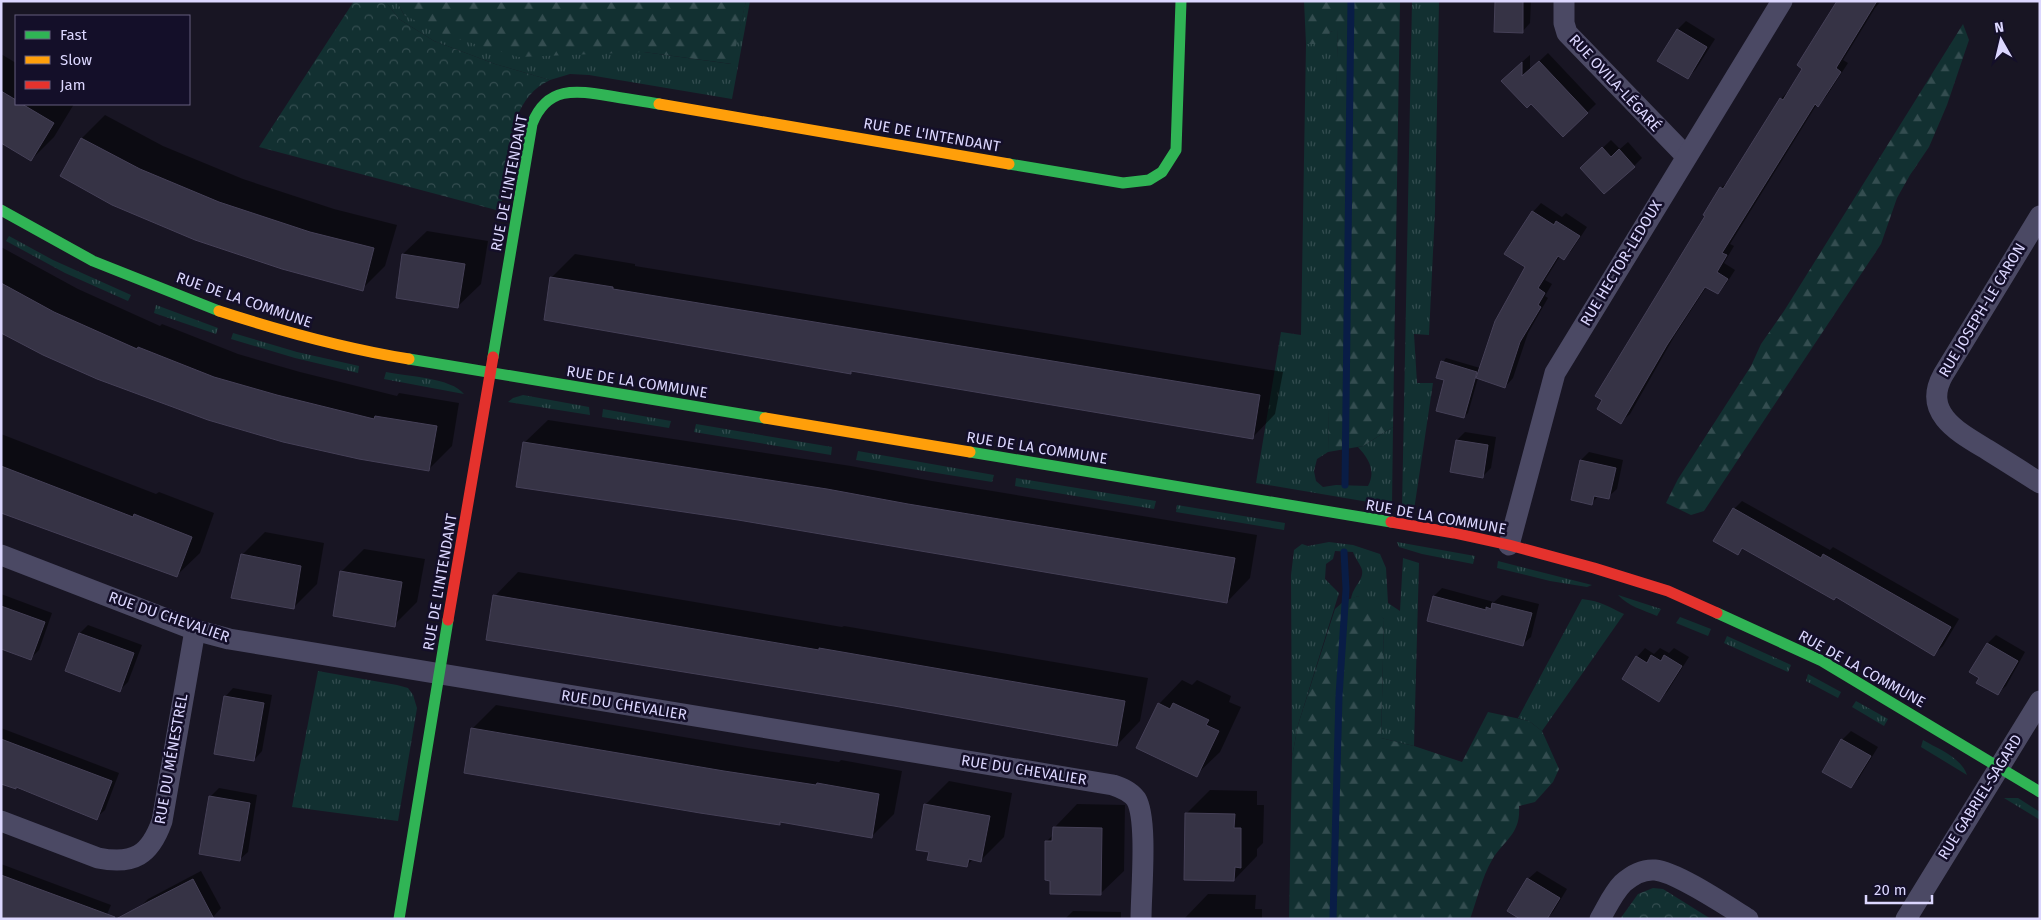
<svg xmlns="http://www.w3.org/2000/svg" width="2041" height="920" font-family="'Fira Sans',sans-serif">
  <style>
    .grass { fill: url(#grass-tufts) }
    .forest { fill: url(#forest-firs) }
    .park { fill: url(#park-crowns) }
    .shadow { fill: #0007 }
    .lines { fill: none; stroke-linecap: round; stroke-linejoin: round }
    .stream { stroke: #091d46; stroke-width: 7 }
    .building { fill: #363345; stroke: #454057 }
    .street { stroke: #4b4964; stroke-width: 21 }
    .fast { stroke: #30b455; stroke-width: 11 }
    .slow { stroke: #ff9f0a; stroke-width: 11 }
    .jam { stroke: #e5322d; stroke-width: 11 }
    .labels { text-anchor: middle; stroke-width: 5; stroke-linejoin: round; paint-order: stroke }
    .street-label { font-size: 15px; fill: #dcd7ff; stroke: #140f29 }
  </style>
  <defs>
    <pattern id="grass-tufts" width="24" height="20" patternUnits="userSpaceOnUse" patternTransform="scale(1.25)"><rect width="24" height="20" fill="#123031"/><path d="M3 7l-1-3M5 7V3M7 7l1-3M15 17l-1-3M17 17v-4M19 17l1-3" fill="none" stroke="#344d50"/></pattern>
    <pattern id="forest-firs" width="22" height="20" patternUnits="userSpaceOnUse" patternTransform="scale(1.25)"><rect width="22" height="20" fill="#123031"/><path d="M5 1l3.5 6h-7zM16 11l3.5 6h-7z" fill="#344d50"/></pattern>
    <pattern id="park-crowns" width="20" height="18" patternUnits="userSpaceOnUse" patternTransform="scale(1.25)"><rect width="20" height="18" fill="#123031"/><path d="M2 6a3 3 0 1 1 6 0M12 15a3 3 0 1 1 6 0" fill="none" stroke="#344d50"/></pattern>
  </defs>
  <rect width="100%" height="100%" fill="#181523"/>
  <g class="grass">
    <path d="M385,1H397L404,15L596,52H644L731,64L746,1H750L732,99L589,75L570,74L550,80L495,64L434,41L399,19Z"/>
    <path d="M1412,1H1439L1435,211L1429,335L1414,334L1417,383H1433L1414,510L1402,508Z"/>
    <path d="M1338,29L1328,452L1317,459L1314,471L1316,481L1323,487L1336,485L1368,486C1376,471 1369,459 1358,447L1363,446L1393,427L1392,506L1256,483L1281,332L1301,335L1306,44H1322L1330,32Z"/>
    <path d="M9,236L53,260L131,295L128,301L65,273L6,241Z"/>
    <path d="M156,305L218,328L216,334L154,313Z"/>
    <path d="M233,333L297,352L359,366L358,373L295,358L231,339Z"/>
    <path d="M386,372C406,376 452,378 464,394L384,379Z"/>
    <path d="M523,395L589,407L590,415L508,402L513,398Z"/>
    <path d="M603,409L671,421L669,428L602,417Z"/>
    <path d="M696,424L832,447L831,455L694,432Z"/>
    <path d="M858,451L994,475L992,482L856,460Z"/>
    <path d="M1016,478L1156,501L1154,509L1015,486Z"/>
    <path d="M1177,505L1285,523L1284,530L1176,512Z"/>
    <path d="M1329,542L1353,545L1380,554L1386,568L1388,603L1400,611L1403,558L1419,563L1414,746L1381,738L1384,619L1358,596L1351,599C1353,586 1364,580 1362,570C1361,565 1355,558 1353,552L1335,551L1333,559L1326,564L1325,579L1339,593L1298,725L1292,757L1291,575L1294,550L1302,544L1308,546Z"/>
    <path d="M1397,542L1475,556L1473,564L1422,554L1399,547Z"/>
    <path d="M1498,561L1592,585L1587,587L1550,581L1497,568Z"/>
    <path d="M1618,595L1661,609L1657,616C1643,610 1628,606 1618,595Z"/>
    <path d="M1582,599C1600,601 1607,606 1624,614L1542,731L1529,721L1518,718Z"/>
    <path d="M1680,617L1711,629L1708,636L1676,623Z"/>
    <path d="M1727,636L1791,665L1788,672L1724,643Z"/>
    <path d="M318,671L397,685L408,688L413,695L417,708L398,821L292,807Z"/>
    <path d="M1808,674L1841,692L1838,698L1806,681Z"/>
    <path d="M1856,701L1888,719L1884,726L1852,707Z"/>
    <path d="M1923,740C1938,749 1961,757 1967,775L1921,747Z"/>
    <path d="M2004,798H2018L2040,812V820Z"/>
  </g>
  <g class="forest">
    <path d="M397,1H746L732,64L644,52L518,57L445,35L404,15Z"/>
    <path d="M1304,1H1400L1393,427L1363,446L1328,452L1332,202L1338,30L1330,32L1323,44H1306Z"/>
    <path d="M1963,24L1969,40L1947,105L1929,147L1910,175L1897,198L1881,244L1704,511L1691,515L1666,503L1678,479L1751,366L1761,344L1784,311Z"/>
    <path d="M1358,596L1370,602L1384,619L1381,738L1414,746L1462,762L1488,712L1529,721L1542,731L1559,769L1553,782L1535,802L1519,806C1521,834 1505,839 1492,860C1482,877 1477,900 1470,919H1289L1292,757L1298,725L1335,609L1344,601Z"/>
  </g>
  <g class="park">
    <path d="M354,1H385L399,19L434,41L495,64L550,80C533,88 524,100 517,117L500,211L259,147Z"/>
    <path d="M1653,888L1663,889L1711,919H1620L1638,894Z"/>
  </g>
  <g class="shadow">
    <path d="M1496,1H1531L1530,23L1522,32Z"/>
    <path d="M1839,1H1881L1875,8L1843,60L1848,63L1826,97L1818,105L1817,104L1730,244L1734,246L1724,263L1735,270L1726,284L1718,293L1707,286L1675,335L1630,414L1621,422L1707,216L1721,188L1730,180L1781,99L1789,90L1804,68Z"/>
    <path d="M1686,21L1715,39L1696,69L1688,78L1659,60L1678,29Z"/>
    <path d="M1548,53L1596,104L1563,136L1511,72L1530,55V70Z"/>
    <path d="M1,54L16,63V104H74L54,137L31,160L1,142Z"/>
    <path d="M105,115L163,146L243,179L334,209L397,225L385,266L362,289L62,176L82,138Z"/>
    <path d="M1611,140L1620,149L1628,142L1642,158L1634,166L1590,160Z"/>
    <path d="M1541,203L1562,217L1566,213L1587,227L1572,250L1564,259L1560,256L1545,280L1552,284L1545,296L1548,298L1528,333L1513,378L1505,387L1478,378L1468,413L1464,417L1445,380L1443,362L1446,358L1480,368L1527,267L1533,212Z"/>
    <path d="M427,231L488,241L481,284L457,307L403,254Z"/>
    <path d="M1,247L78,289L160,326L162,324L238,354L300,372L397,396L399,393L459,403L452,446L429,469L1,332Z"/>
    <path d="M575,254L635,264V266L1283,372L1275,414L1252,438L853,370L851,372L545,319L552,277Z"/>
    <path d="M548,420L851,466L932,481L1257,535L1250,578L1227,602L524,443Z"/>
    <path d="M1465,432L1496,437L1491,468L1482,477L1457,440Z"/>
    <path d="M1,434L156,494L159,492L214,513L200,553L176,576L1,511Z"/>
    <path d="M1589,452L1623,460L1617,489L1608,497L1599,495L1592,503L1581,460Z"/>
    <path d="M1742,501L1830,550L1833,547L1959,619L1943,646L1934,654L1836,596L1744,547L1737,554L1734,509Z"/>
    <path d="M265,532L324,543L317,584L293,608L242,555Z"/>
    <path d="M364,549L425,559L417,602L394,625L341,572Z"/>
    <path d="M518,572L842,627L844,626L1148,678L1140,721L1117,745L495,596Z"/>
    <path d="M1442,588L1494,602L1502,595L1539,604L1531,637L1522,645L1434,596Z"/>
    <path d="M1,594L52,613L39,650L30,659L1,648Z"/>
    <path d="M88,625L142,645L128,682L120,690L80,633Z"/>
    <path d="M1996,635L2025,652L2006,686L1997,694L1981,678L1988,643Z"/>
    <path d="M1645,648L1654,654L1660,648L1669,653L1674,648L1689,657L1667,692L1659,700L1637,657Z"/>
    <path d="M1182,680L1192,685L1197,680L1231,696L1229,702L1241,707L1220,752L1196,775L1159,704Z"/>
    <path d="M233,688L272,695L262,751L254,760L225,697Z"/>
    <path d="M496,705L748,748L839,762L841,760L902,771L894,814L871,837L782,821L779,824L473,728Z"/>
    <path d="M1,728L119,773L105,810L96,818L1,782Z"/>
    <path d="M1851,731L1878,747L1859,778L1851,787L1824,771L1842,740Z"/>
    <path d="M949,781L1012,793L1004,837L981,860L973,859L967,866L930,851L925,805Z"/>
    <path d="M219,788L257,795L248,852L239,860L210,797Z"/>
    <path d="M1210,790L1257,791V805H1264L1263,843L1257,849V856L1234,880L1186,814Z"/>
    <path d="M1077,804L1125,805L1124,871L1100,894L1047,841L1054,834V828Z"/>
    <path d="M1,864L111,905L105,919L1,917Z"/>
    <path d="M201,871L221,908L213,917L139,908L148,899Z"/>
    <path d="M1537,871L1567,889L1553,912L1546,919L1528,879Z"/>
    <path d="M1208,894L1256,895L1255,909H1262V919H1184Z"/>
    <path d="M1073,911L1121,912V919H1065Z"/>
  </g>
  <g class="lines">
    <g class="stream">
      <path d="M1345,485L1351,1"/>
      <path d="M1333,919L1339,696L1346,589L1344,552"/>
    </g>
  </g>
  <g class="building">
    <path d="M1495,1H1523V33L1494,32Z"/>
    <path d="M1837,1H1877L1836,68L1841,72L1818,107L1815,104L1722,253L1727,255L1717,272L1728,279L1718,294L1705,287L1667,345L1621,424L1597,409L1602,400L1595,396L1705,216L1703,215L1720,187L1723,189L1780,98L1783,100L1802,69L1797,65Z"/>
    <path d="M1677,29L1707,47L1688,79L1657,61Z"/>
    <path d="M1539,61L1588,113L1563,137L1531,104L1527,108L1501,81L1522,62V76Z"/>
    <path d="M1,91L16,100V104H22L54,123L31,161L1,143Z"/>
    <path d="M81,138L140,169L219,202L310,232L374,248L363,291L282,269L195,240L112,205L60,176Z"/>
    <path d="M1602,147L1611,157L1619,149L1635,167L1604,194L1580,168Z"/>
    <path d="M1532,211L1554,225L1556,221L1580,236L1564,260L1558,256L1538,288L1545,293L1538,305L1541,307L1520,342L1505,388L1476,378L1495,321L1525,267L1504,254Z"/>
    <path d="M402,254L465,264L458,308L396,298Z"/>
    <path d="M550,277L613,287V289L1260,395L1253,439L851,371V374L544,320Z"/>
    <path d="M1,283L54,312L137,349L138,347L214,377L277,395L374,419L375,416L437,426L429,471L359,459L283,442L208,420L97,379L43,355L1,333Z"/>
    <path d="M1441,361L1477,372L1464,418L1436,411L1444,380L1436,378Z"/>
    <path d="M1456,440L1488,445L1483,478L1450,472Z"/>
    <path d="M523,442L827,489L908,504L1235,558L1227,603L738,520L516,487Z"/>
    <path d="M1580,460L1616,468L1609,499L1594,496L1592,505L1571,500Z"/>
    <path d="M1,466L133,517L134,514L192,537L177,577L1,513Z"/>
    <path d="M1733,508L1821,558L1823,554L1951,627L1934,656L1836,597L1834,600L1742,548L1738,555L1713,541Z"/>
    <path d="M241,554L301,566L294,609L231,598Z"/>
    <path d="M340,571L402,582L395,627L333,616Z"/>
    <path d="M493,595L819,650V648L1125,701L1117,746L894,706L486,640Z"/>
    <path d="M1433,596L1486,610V607L1491,609L1492,603L1532,613L1523,646L1427,621Z"/>
    <path d="M1,606L45,622L31,660L1,649Z"/>
    <path d="M79,633L134,653L120,692L65,671Z"/>
    <path d="M1987,643L2018,661L1998,695L1976,683L1979,678L1969,672Z"/>
    <path d="M1651,655L1661,661L1664,655L1682,666L1659,702L1622,679L1636,656L1647,663Z"/>
    <path d="M224,696L264,703L254,761L214,754Z"/>
    <path d="M1158,703L1170,709L1173,703L1209,720L1206,725L1219,731L1197,777L1136,748Z"/>
    <path d="M471,728L724,771L816,785L817,783L879,794L872,838L780,822V825L700,813L464,773Z"/>
    <path d="M1,739L112,781L97,820L16,787V789L1,784Z"/>
    <path d="M1841,739L1871,756L1851,788L1822,772Z"/>
    <path d="M209,796L250,803L240,861L199,854Z"/>
    <path d="M924,804L990,816L981,862L969,859L967,867L927,860L929,852L916,850Z"/>
    <path d="M1185,813L1235,814L1234,828H1241V868L1235,867L1234,881L1184,880Z"/>
    <path d="M1053,827L1102,828L1101,895L1050,894V881L1045,880V841H1052Z"/>
    <path d="M1,875L115,917L114,919H1Z"/>
    <path d="M1527,878L1560,898L1547,919H1520L1507,911Z"/>
    <path d="M193,879L214,919H116L148,902Z"/>
  </g>
  <g class="lines">
    <g class="street">
      <path d="M1564,1V23L1567,33L1686,156"/>
      <path d="M2040,216L1943,375C1921,415 1962,434 1991,452C2007,462 2023,472 2040,483"/>
      <path d="M1509,545L1555,373L1782,1"/>
      <path d="M1,555L195,630L229,639L1113,785C1122,788 1130,791 1136,799C1148,819 1141,892 1141,919"/>
      <path d="M1,821L98,858C134,865 150,855 162,821L195,630"/>
      <path d="M1600,919C1607,907 1613,893 1623,883C1632,875 1643,869 1655,870C1677,872 1727,906 1748,919"/>
      <path d="M1906,919L2040,701"/>
    </g>
    <g class="fast">
      <path d="M1009,164L1123,183L1149,180L1162,172L1176,150L1181,1"/>
      <path d="M1,210L93,261L219,311"/>
      <path d="M493,357L532,124C547,86 575,90 610,96C626,99 643,101 659,104"/>
      <path d="M409,359L765,418"/>
      <path d="M970,452L1391,522"/>
      <path d="M1717,613L1822,661L2040,792"/>
      <path d="M399,919L448,620"/>
    </g>
    <g class="slow">
      <path d="M659,104L1009,164"/>
      <path d="M219,311C284,332 342,348 409,359"/>
      <path d="M765,418L970,452"/>
    </g>
    <g class="jam">
      <path d="M1391,522L1454,533L1509,545L1594,568L1668,591L1717,613"/>
      <path d="M448,620L493,357"/>
    </g>
  </g>
  <g class="labels">
    <g class="street-label">
      <text transform="translate(1615 83) rotate(47)" y="5">RUE OVILA-LÉGARÉ</text>
      <text transform="translate(932 135) rotate(10)" y="5">RUE DE L'INTENDANT</text>
      <text transform="translate(509 183) rotate(-79)" y="5">RUE DE L'INTENDANT</text>
      <text transform="translate(1621 263) rotate(-59)" y="5">RUE HECTOR-LEDOUX</text>
      <text transform="translate(244 300) rotate(19)" y="5">RUE DE LA COMMUNE</text>
      <text transform="translate(1982 310) rotate(-59)" y="5">RUE JOSEPH-LE CARON</text>
      <text transform="translate(637 382) rotate(9)" y="5">RUE DE LA COMMUNE</text>
      <text transform="translate(1037 448) rotate(9)" y="5">RUE DE LA COMMUNE</text>
      <text transform="translate(1436 517) rotate(10)" y="5">RUE DE LA COMMUNE</text>
      <text transform="translate(440 582) rotate(-80)" y="5">RUE DE L'INTENDANT</text>
      <text transform="translate(169 617) rotate(19)" y="5">RUE DU CHEVALIER</text>
      <text transform="translate(1862 669) rotate(29)" y="5">RUE DE LA COMMUNE</text>
      <text transform="translate(624 705) rotate(9)" y="5">RUE DU CHEVALIER</text>
      <text transform="translate(171 759) rotate(-80)" y="5">RUE DU MÉNESTREL</text>
      <text transform="translate(1024 770) rotate(9)" y="5">RUE DU CHEVALIER</text>
      <text transform="translate(1980 797) rotate(-58)" y="5">RUE GABRIEL-SAGARD</text>
    </g>
  </g>
  <rect width="2041" height="920" fill="none" stroke="#dcd7ff" stroke-width="5"/>
  <rect x="15" y="15" width="175" height="90" fill="#140f29" stroke="#645f7f"/>
  <rect x="25" y="31" width="25" height="8" fill="#30b455" stroke="#645f7f"/>
  <text x="60" y="40" font-size="15" fill="#dcd7ff">Fast</text>
  <rect x="25" y="56" width="25" height="8" fill="#ff9f0a" stroke="#645f7f"/>
  <text x="60" y="65" font-size="15" fill="#dcd7ff">Slow</text>
  <rect x="25" y="81" width="25" height="8" fill="#e5322d" stroke="#645f7f"/>
  <text x="60" y="90" font-size="15" fill="#dcd7ff">Jam</text>
  <g transform="translate(2001 40) rotate(352)" stroke="#140f29" stroke-width="4" paint-order="stroke">
  <path d="M0-4L9 19L0 12L-9 19Z" fill="#dcd7ff"/>
  <text y="-8" font-size="14" font-weight="bold" text-anchor="middle" fill="#dcd7ff">N</text>
  </g>
  <path d="M1866 895v8h66v-8" fill="none" stroke="#dcd7ff" stroke-width="2.5"/>
  <text x="1874" y="895" font-size="15" fill="#dcd7ff" stroke="#140f29" stroke-width="4" paint-order="stroke">20 m</text>
</svg>
